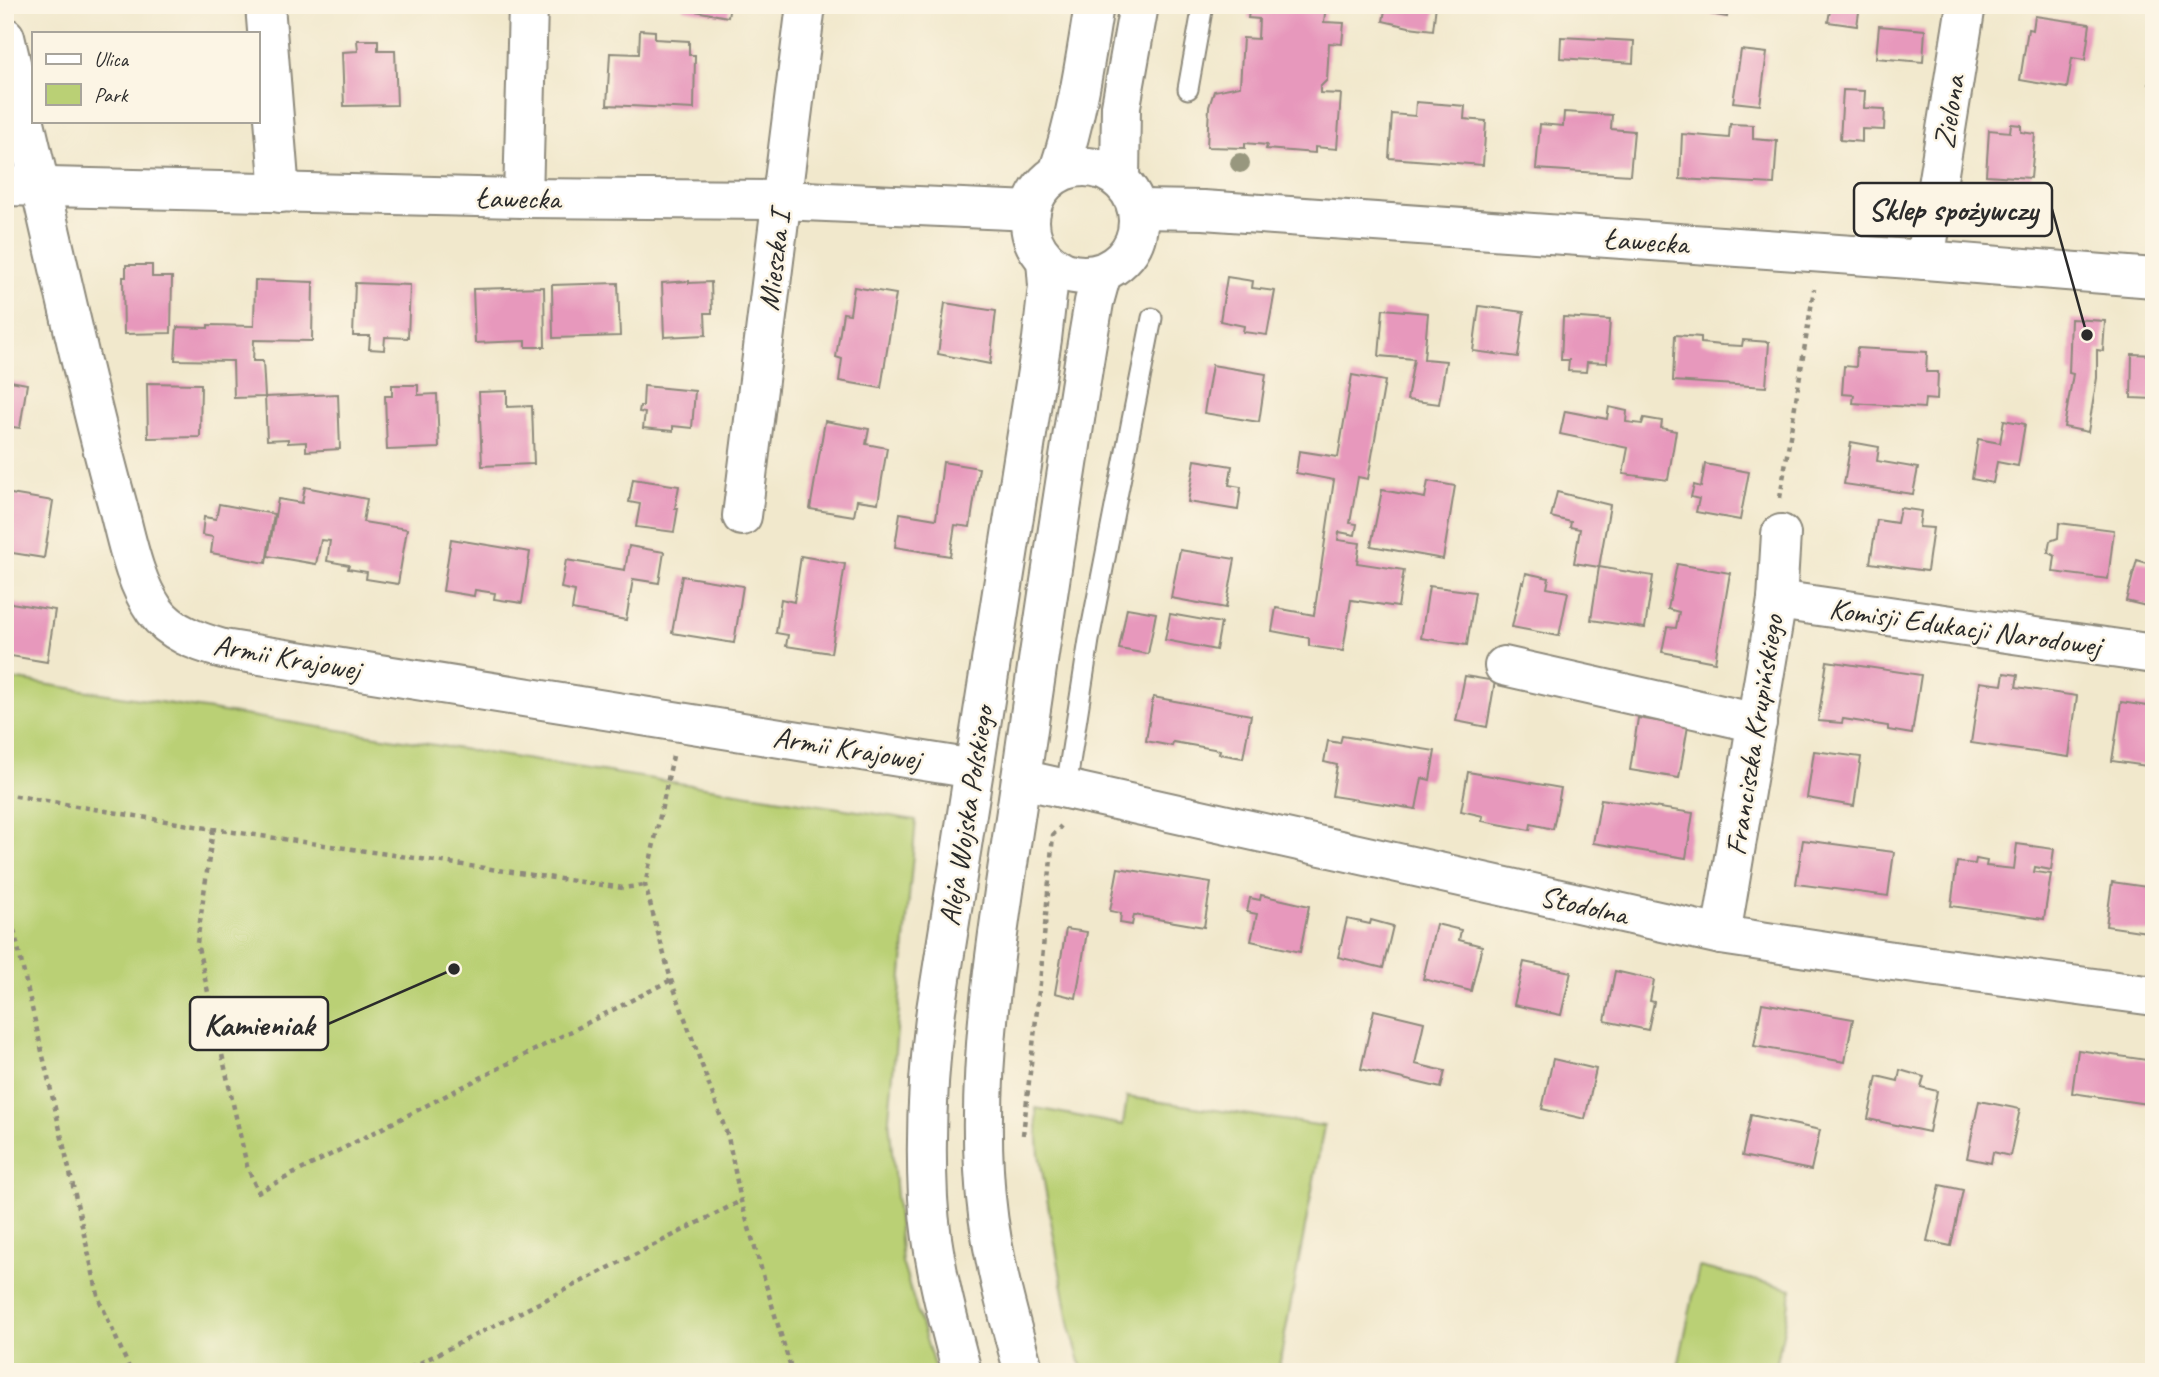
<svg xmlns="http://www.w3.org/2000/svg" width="2159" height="1377" font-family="Caveat,sans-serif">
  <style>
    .green { fill: #bad075; stroke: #727e50; stroke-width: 2 }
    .building { fill: #e798bc }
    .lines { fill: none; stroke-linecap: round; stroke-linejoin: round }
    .lane-casing { stroke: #8e8a7c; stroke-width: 23 }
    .street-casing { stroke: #8e8a7c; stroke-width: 42 }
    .secondary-casing { stroke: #8e8a7c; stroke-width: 42 }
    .primary-casing { stroke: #8e8a7c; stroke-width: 42 }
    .path { stroke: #8e8a7c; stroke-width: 4.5; stroke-dasharray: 5 5; stroke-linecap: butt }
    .lane { stroke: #fff; stroke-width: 19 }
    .street { stroke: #fff; stroke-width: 38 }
    .secondary { stroke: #fff; stroke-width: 38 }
    .primary { stroke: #fff; stroke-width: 38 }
    .tree { fill: #98977e }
    .labels { text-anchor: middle; stroke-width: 5; stroke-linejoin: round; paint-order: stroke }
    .street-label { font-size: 30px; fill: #2b2b2b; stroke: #fcf5e5 }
    .leader { fill: none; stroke: #2b2b2b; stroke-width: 2.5 }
    .callout-dot { fill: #2b2b2b; stroke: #fcf5e5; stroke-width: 2.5 }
    .callout { fill: #fcf5e5; stroke: #2b2b2b; stroke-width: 2.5 }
    .callout-label { font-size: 32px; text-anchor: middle; font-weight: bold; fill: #2b2b2b }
  </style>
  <rect width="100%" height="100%" fill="#fcf5e5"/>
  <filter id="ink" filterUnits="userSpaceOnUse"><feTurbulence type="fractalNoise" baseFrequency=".0143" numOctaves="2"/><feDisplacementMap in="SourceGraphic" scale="14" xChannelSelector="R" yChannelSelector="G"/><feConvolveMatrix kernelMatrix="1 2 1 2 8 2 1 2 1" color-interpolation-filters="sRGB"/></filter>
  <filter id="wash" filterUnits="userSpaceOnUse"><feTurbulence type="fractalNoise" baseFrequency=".00686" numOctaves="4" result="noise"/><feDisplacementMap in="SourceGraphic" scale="28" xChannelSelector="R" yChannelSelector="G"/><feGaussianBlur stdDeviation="1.57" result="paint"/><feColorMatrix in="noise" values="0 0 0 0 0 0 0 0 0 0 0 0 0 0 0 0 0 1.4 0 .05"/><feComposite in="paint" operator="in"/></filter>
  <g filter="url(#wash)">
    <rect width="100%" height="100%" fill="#f1e8cc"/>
    <g class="green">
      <path d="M5,678L916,820L889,1118L902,1262L936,1372H5Z"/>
      <path d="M1127,1097L1324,1126L1278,1372H1083L1070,1327L1039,1154L1036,1108L1123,1125Z"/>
      <path d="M1699,1267L1792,1289L1775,1372H1677Z"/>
    </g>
    <g id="blocks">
      <g class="building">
        <path d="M684,5H730L728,17L684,9Z"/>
        <path d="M1250,5H1326L1324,22L1344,23L1342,44L1329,43L1327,80L1320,87V93L1341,94L1337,149L1315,147V153L1266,149L1267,145L1245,143V148L1207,147L1209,107L1214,91L1240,86L1243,38L1258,39L1259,19L1248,18Z"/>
        <path d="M1386,5H1436L1433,30L1409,27L1383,21Z"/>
        <path d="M1688,5H1729L1727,17L1687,10Z"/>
        <path d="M1831,5H1860L1857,26L1828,22Z"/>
        <path d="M2035,16L2090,24L2085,60L2072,58L2067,88L2020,80L2028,29L2033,30Z"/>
        <path d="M1879,26L1925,30L1923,62L1876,58Z"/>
        <path d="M640,30L655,31V39L689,41V55H695L694,109L607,105L610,53L639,54Z"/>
        <path d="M1561,37L1634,41L1633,63L1560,58Z"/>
        <path d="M357,40H378V50H395L397,105L344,106L342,52L358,51Z"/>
        <path d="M1741,50L1767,53L1760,105L1733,102Z"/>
        <path d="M2152,53H2154V84H2149Z"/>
        <path d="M1843,90L1865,91L1864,108L1885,109L1884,130L1862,129V142L1840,140Z"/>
        <path d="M1416,102L1465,106L1464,119L1486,121L1483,165L1389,158L1392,114L1415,116Z"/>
        <path d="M1564,112L1612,115L1611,129L1634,131L1630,175L1536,169L1540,124L1563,126Z"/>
        <path d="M1730,124L1753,125V139L1777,141L1774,184L1680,179L1682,134L1729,138Z"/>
        <path d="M2011,124L2021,125V132L2035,134L2031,178L1986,175L1989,130L2010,132Z"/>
        <path d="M126,265H152V277H172L171,333L124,334L123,277H126Z"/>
        <path d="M1227,277L1253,281L1252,288L1275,291L1267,335L1243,332L1244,326L1220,321Z"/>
        <path d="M255,280L313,282L312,341L254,340L253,361H263L265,397L234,398L233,361L175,360L177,327L208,328V325L254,326Z"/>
        <path d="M689,281V283L711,282L712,313H705L706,335L664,337L662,283Z"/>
        <path d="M355,283L410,285L408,338L385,337L384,350L369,349L370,336H353Z"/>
        <path d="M618,283L620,336L553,338L552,285Z"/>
        <path d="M544,287L545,347H526V341L475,343L473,289Z"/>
        <path d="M854,287L896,294L881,388L839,381L842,359L836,357L843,313L850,314Z"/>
        <path d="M945,303L996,311L990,364L938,354Z"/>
        <path d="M1479,306L1524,312L1518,357L1473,351Z"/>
        <path d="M1383,309L1428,313L1424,359L1446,361L1439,404L1407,400L1414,359L1379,356Z"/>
        <path d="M1563,317L1610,320L1607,363L1587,362L1586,372L1568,371L1569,360H1561Z"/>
        <path d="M2071,319L2105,321L2103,351L2097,350V378L2088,432L2064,427L2073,374L2069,373Z"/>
        <path d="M1675,335L1701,337V343L1722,345L1742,346L1743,340L1769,342L1766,387L1673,381Z"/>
        <path d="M1857,348L1927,352L1926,372H1938L1937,400L1925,399L1924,408L1853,403L1854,395L1842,394L1844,366L1856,367Z"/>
        <path d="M2132,354L2154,355V399L2131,398Z"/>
        <path d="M1212,365L1266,374L1259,422L1204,413Z"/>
        <path d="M1352,375L1385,381L1368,479L1358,477L1350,523L1357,524L1355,535L1339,532L1338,540L1360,543L1357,563L1404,570L1398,607L1351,600L1343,651L1309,646V638L1272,631L1276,608L1314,615L1334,480L1296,473L1299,451L1338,457Z"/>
        <path d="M5,380L27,384L20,428L5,426Z"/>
        <path d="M147,383L201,384L200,437L148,438Z"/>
        <path d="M392,385H418V395L437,394L439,448L387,450L385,396H392Z"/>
        <path d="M644,386L695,391L692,428L673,426V431L643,428L645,413L639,412L640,406H643Z"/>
        <path d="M507,391V407L532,406L534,464L482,466L479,392Z"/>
        <path d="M338,394L340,449L306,451V442L288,443V439L267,440L265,397Z"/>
        <path d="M1609,407L1627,411L1626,422L1642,424L1644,418L1662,421L1661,428L1676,431L1668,480L1623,474L1628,448L1560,434L1565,411L1607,419Z"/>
        <path d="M2004,420L2025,424L2018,466L1997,462L1993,483L1972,479L1978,439L2000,443Z"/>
        <path d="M825,421L869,429L866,444L887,448L878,503L857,500L854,516L810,509Z"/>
        <path d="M1851,442L1879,447L1877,461L1918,468L1913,494L1844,484Z"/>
        <path d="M1195,460L1232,466L1229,485L1241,487L1238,510L1188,502Z"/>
        <path d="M943,462L979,468L970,527L955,525L950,556L895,547L900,513L936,519Z"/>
        <path d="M1705,464L1749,472L1740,520L1696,512L1699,499L1691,497L1694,485L1701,487Z"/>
        <path d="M633,479L679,486L675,508H678L674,532L636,527L640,504L629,502Z"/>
        <path d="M1428,481L1455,486L1443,559L1371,546L1382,490L1425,498Z"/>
        <path d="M305,487L367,499L363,522L407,529L398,584L366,579L367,572L348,569L349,565L327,561L330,541L321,540L316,564L268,556L278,499L302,503Z"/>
        <path d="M1557,492L1610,505L1599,567L1574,563L1580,529L1570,527L1571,522L1551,517Z"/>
        <path d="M5,493L53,501L44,558L6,552Z"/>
        <path d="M219,504L274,514L266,563L211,553L213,537L202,535L204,517L216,519Z"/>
        <path d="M1900,508L1921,511L1919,527L1933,528L1927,571L1870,563L1877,520L1897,523Z"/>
        <path d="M2059,523L2114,530L2108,579L2053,572L2055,556L2048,552L2050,541L2058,538Z"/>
        <path d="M451,539L530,552L522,603L494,599L495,593L475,590L474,596L443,591Z"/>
        <path d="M629,546L664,552L659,583L633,579L626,620L572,610L575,591L561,588L566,560L625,570Z"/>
        <path d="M1180,550L1235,559L1226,608L1171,598Z"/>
        <path d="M801,556L845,564L831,653L786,646L788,635L776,633L781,599L794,602Z"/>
        <path d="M2137,560L2154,565V608L2126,601Z"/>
        <path d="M1677,564L1730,573L1715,662L1662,652L1667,627L1676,628L1679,612L1668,609Z"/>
        <path d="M1599,567L1653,576L1645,628L1591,620Z"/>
        <path d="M1526,573L1549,578L1547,588L1568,592L1559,636L1512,627L1522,582L1524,583Z"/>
        <path d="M682,576L743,586L734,643L672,633Z"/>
        <path d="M1429,586L1475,592L1467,645L1421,638Z"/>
        <path d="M5,602L55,610L47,662L5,655Z"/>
        <path d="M1127,608L1156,613L1148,654L1119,649Z"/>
        <path d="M1170,614L1221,623L1216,650L1165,640Z"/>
        <path d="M1827,661L1921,675L1912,734L1888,730V726L1843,719L1842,723L1818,721Z"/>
        <path d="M2004,673L2018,675L2016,687L2077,696L2069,757L1971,743L1980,682L2002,685Z"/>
        <path d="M1465,676L1495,681L1487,727L1456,721Z"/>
        <path d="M1153,697L1251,715L1243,758L1219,754L1220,750L1173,742L1172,746L1146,741Z"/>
        <path d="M2121,702L2154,707V767L2112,761Z"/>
        <path d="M1638,718L1688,726L1679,778L1630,770Z"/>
        <path d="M1342,736L1435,751L1430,780L1422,778L1416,809L1332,796L1337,765L1324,762L1328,741L1340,743Z"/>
        <path d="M1814,751L1861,757L1854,806L1807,798Z"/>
        <path d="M1468,772L1561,788L1553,829L1531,824L1530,830L1482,821L1483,816L1461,811Z"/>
        <path d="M1601,799L1693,813L1686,858L1593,843Z"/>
        <path d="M1803,840L1894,852L1888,896L1796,884Z"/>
        <path d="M2017,844L2054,849L2051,870L2035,867L2034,872L2051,874L2044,919L1951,906L1957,862L1975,864L1976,859L1987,861L1986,866L2014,869Z"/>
        <path d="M1118,868L1211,883L1204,927L1134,915L1132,925L1120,923L1121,913L1110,911Z"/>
        <path d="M2112,882L2154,888V933L2106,926Z"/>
        <path d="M1261,895L1309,906L1300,952L1251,941L1257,914L1247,912L1250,898L1260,900Z"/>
        <path d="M1347,919L1370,924L1371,920L1393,926L1383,968L1338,957Z"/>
        <path d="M1436,924L1461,930L1459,940L1482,946L1471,991L1423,979Z"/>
        <path d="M1066,929L1087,932L1076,998L1055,993Z"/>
        <path d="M1524,962L1571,972L1561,1015L1514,1005Z"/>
        <path d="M1615,971L1654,980L1650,1001L1654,1002L1648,1030L1605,1021Z"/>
        <path d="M1762,1003L1853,1019L1845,1062L1754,1046Z"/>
        <path d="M1374,1010L1424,1022L1415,1064L1445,1071L1441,1088L1361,1069Z"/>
        <path d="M2078,1050L2154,1061V1105L2072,1093Z"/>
        <path d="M1553,1059L1596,1069L1585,1119L1542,1109Z"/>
        <path d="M1900,1070L1924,1077L1921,1087L1937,1091L1929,1132L1868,1119L1877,1076L1898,1081Z"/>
        <path d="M1979,1101L2020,1109L2010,1156L1993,1152L1991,1163L1967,1158Z"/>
        <path d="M1751,1115L1820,1130L1811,1170L1742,1156Z"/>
        <path d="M1940,1185L1963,1190L1951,1246L1927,1241Z"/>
      </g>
    </g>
  </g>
  <g filter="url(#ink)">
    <use href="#blocks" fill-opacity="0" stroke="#8e8a7c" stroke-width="2"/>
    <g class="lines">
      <defs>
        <g id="lane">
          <path d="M1188,89L1203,5"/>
          <path d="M1066,788L1089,640L1152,318"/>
        </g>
        <g id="street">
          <path d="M265,5L280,193"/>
          <path d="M40,186C64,289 87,394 115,496C126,534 132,578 155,611C171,633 198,642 223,649L974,769"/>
          <path d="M523,198L528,5"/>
          <path d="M1925,260L1966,5"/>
          <path d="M742,516L806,5"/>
          <path d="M1777,600L2154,654"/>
          <path d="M1504,666L1757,723"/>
          <path d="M1021,779L1721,935L1893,961L2154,996"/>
          <path d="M1721,935L1777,600L1781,534"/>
        </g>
        <g id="secondary">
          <path d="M5,37L40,186"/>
          <path d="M5,186L523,198L781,200L1031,211"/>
          <path d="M1137,209L1203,210L1925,260L2154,278"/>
        </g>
        <g id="primary">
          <circle cx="1084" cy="221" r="54"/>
          <path d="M1058,173C1077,118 1085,62 1094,5"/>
          <path d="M1120,180L1121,106L1139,5"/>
          <path d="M962,1372C947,1316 931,1256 928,1198C925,1135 928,1072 936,1010L1042,339L1048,286L1046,260"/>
          <path d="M1024,1372C1005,1305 987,1240 984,1170C977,1037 1003,903 1022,771C1042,630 1064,489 1086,349L1094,302L1102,273"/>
        </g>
      </defs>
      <use href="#lane" class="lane-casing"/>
      <use href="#street" class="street-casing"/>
      <use href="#secondary" class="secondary-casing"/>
      <use href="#primary" class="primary-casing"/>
      <g class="path">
        <path d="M1780,498L1814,289"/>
        <path d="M673,756L645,885L671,980L728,1137L741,1201L792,1372"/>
        <path d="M5,794L213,829L623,888L645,885"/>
        <path d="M213,829L197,943L247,1166L258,1192L671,980"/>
        <path d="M5,891L99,1299L131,1372"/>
        <path d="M1023,1135L1040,983L1053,835L1061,826"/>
        <path d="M402,1372L741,1201"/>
      </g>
      <use href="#lane" class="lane"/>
      <use href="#street" class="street"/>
      <use href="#secondary" class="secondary"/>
      <use href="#primary" class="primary"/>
    </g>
    <circle class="tree" cx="1240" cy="163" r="10"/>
  </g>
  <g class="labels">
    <g class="street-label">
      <text transform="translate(1949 112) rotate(-81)" y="10">Zielona</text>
      <text transform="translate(518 198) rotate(1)" y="10">Ławecka</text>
      <text transform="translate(1646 241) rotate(4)" y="10">Ławecka</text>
      <text transform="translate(774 261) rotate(-83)" y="10">Mieszka I</text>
      <text transform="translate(1965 627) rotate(8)" y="10">Komisji Edukacji Narodowej</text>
      <text transform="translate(287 657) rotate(10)" y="10">Armii Krajowej</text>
      <text transform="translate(1754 735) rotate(-81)" y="10">Franciszka Krupińskiego</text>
      <text transform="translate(847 748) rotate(9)" y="10">Armii Krajowej</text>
      <text transform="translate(966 816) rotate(-81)" y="10">Aleja Wojska Polskiego</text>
      <text transform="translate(1584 905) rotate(13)" y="10">Stodolna</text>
    </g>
  </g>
  <path class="leader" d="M2087 335L2052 209M454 969L328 1024"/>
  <g class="callout-dot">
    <circle cx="2087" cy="335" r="7"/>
    <circle cx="454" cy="969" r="7"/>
  </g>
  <g class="callout">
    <rect x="1854" y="183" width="198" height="53" rx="7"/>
    <rect x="190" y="997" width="138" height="53" rx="7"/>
  </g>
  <g class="callout-label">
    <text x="1953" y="220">Sklep spożywczy</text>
    <text x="259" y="1035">Kamieniak</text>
  </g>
  <rect width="2159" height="1377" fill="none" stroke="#fcf5e5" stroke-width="28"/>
  <rect x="32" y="32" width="228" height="91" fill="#fcf5e5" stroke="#a8a49b" stroke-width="2"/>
  <rect x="46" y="54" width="35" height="10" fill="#ffffff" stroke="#a8a49b" stroke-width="2"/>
  <text x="94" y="66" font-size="21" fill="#2b2b2b">Ulica</text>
  <rect x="46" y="84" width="35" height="21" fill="#bad075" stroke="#a8a49b" stroke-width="2"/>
  <text x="94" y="102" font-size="21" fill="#2b2b2b">Park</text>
</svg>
